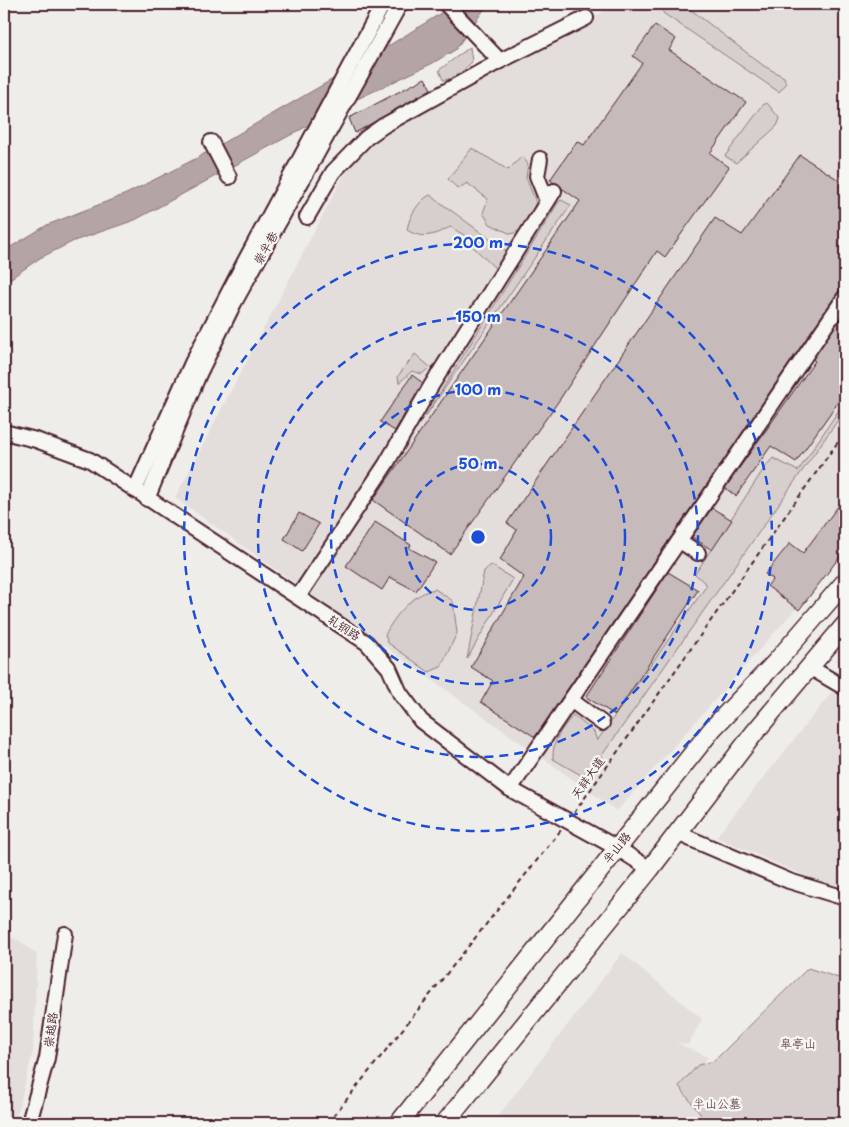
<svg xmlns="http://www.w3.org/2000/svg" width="849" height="1127" font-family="'Playpen Sans','LXGW WenKai TC',sans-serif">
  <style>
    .built { fill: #e3dedc }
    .green { fill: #d7cfce; stroke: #90777c }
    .water { fill: #b4a4a5; stroke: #8a6f74 }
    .building { fill: #c6babb; stroke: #4a1f2b }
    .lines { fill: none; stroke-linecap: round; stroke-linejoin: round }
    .minor-casing { stroke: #4a1f2b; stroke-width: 18 }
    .major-casing { stroke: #4a1f2b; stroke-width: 21 }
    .path { stroke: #4a1f2b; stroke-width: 2; stroke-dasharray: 5 4; stroke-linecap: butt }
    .minor { stroke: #f6f6f2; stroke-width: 14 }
    .major { stroke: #f6f6f2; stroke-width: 18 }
    .ring { fill: none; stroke: #1d4ed8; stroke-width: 2.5; stroke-dasharray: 9 6 }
    .labels { text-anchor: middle; stroke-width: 4.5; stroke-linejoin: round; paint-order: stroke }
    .street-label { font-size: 12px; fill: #4a1f2b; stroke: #f6f6f2 }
    .park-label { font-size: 12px; fill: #6d4b54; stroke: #f6f6f2 }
    .centre { fill: #1d4ed8; stroke: #f6f6f2; stroke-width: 2.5 }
    .ring-label { font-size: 15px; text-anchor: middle; font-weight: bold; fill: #1d4ed8; stroke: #f6f6f2; stroke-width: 4.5; stroke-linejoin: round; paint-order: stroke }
  </style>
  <rect width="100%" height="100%" fill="#efedea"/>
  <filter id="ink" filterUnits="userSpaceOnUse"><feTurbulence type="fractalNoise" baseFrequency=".02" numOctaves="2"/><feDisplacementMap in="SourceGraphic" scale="10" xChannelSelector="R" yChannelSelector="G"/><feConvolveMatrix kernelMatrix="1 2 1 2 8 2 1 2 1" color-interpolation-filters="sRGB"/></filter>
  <g filter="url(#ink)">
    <g class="built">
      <path d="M618,4H845V553L617,811L175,498L350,163L390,128Z"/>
      <path d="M832,692L845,700V890L817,881L716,837Z"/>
      <path d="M4,935L20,941L37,955L33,1052L15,1123H7L4,1109Z"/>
      <path d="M622,953L702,1019L688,1045L675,1042L708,1057L703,1064L679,1086L707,1123H493Z"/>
    </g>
    <g class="green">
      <path d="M663,4H682L686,6L764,66L784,77L786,84L779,92L663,13Z"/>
      <path d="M470,47L472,62L455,78L443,80L439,70Z"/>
      <path d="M767,103L780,119L777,126L736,163L725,156L763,105Z"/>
      <path d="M472,148L508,170L522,156L528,164L526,178L536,202L524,229L511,234L490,224L483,213L488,199L467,183L458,189L448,179Z"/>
      <path d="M430,195L509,253L497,270L471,245V239L450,227C435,235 423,240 407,230C409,217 418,201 430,195Z"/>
      <path d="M561,200L571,205L425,417L558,203Z"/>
      <path d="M415,354L430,367L422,374L412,371L399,383L398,376Z"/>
      <path d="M845,401V410L586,778L553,759C552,740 562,729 573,715L594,732L597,741L707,585L695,574L765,467L773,458L798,471Z"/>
      <path d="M491,565L513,579L467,659L484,571Z"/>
      <path d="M435,589L453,601L457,633L441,667L429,672L388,643L385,635C394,616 414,593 435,589Z"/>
      <path d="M808,968L845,980V1123H707L679,1086L698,1065L714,1061Z"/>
    </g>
    <path class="water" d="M450,4H488L455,50L431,64L351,102L135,220L74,241L40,258L4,283V251L47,225L126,194L195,159L364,61L438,15Z"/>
    <g class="building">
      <path d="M655,25L676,39L669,50L746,102L710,153L729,167L665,257L657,251L560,399L450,554L373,500L580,201L550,180L577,141L584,145L642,63L633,56Z"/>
      <path d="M425,78L431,89L355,133L349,118Z"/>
      <path d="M800,155L845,184V288L838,292L535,737L481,702L493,681L471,667L524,577L500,560L517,530L507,523L715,218L742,235Z"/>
      <path d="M845,312V392L796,462L771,446L736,496L725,488L815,361L813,359Z"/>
      <path d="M412,375L423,383L395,431L380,422Z"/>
      <path d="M845,497V550L799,610L767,586L773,579L765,574L790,543L803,553Z"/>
      <path d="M712,508L732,520L712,550L692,537Z"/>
      <path d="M299,513L319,524L302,551L284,539Z"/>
      <path d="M375,522L411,545L409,548L435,562L416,591L390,577L382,590L346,566Z"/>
      <path d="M668,572L698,590L615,715L586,697Z"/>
    </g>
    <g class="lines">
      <defs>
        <g id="minor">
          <path d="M446,4L500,61"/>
          <path d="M211,142L229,177"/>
          <path d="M540,159L537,176L547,201"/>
          <path d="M307,217L333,172L366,138L383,126L500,61L586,18"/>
          <path d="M4,432L36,440L90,460L367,643L389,668L400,693L421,721L510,789L617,848L650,869"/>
          <path d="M135,490L192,363L244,263L383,4"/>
          <path d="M147,499L199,374L234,303L400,4"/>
          <path d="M680,541L698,553"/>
          <path d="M298,597L386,464L431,386L554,191"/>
          <path d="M811,668L845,688"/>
          <path d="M572,701L602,723"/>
          <path d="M510,789L845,297"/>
          <path d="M677,833L789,881L845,898"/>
          <path d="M29,1123L47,1058L65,934"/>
        </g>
        <g id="major">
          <path d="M399,1123L713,728L776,662L845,582"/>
          <path d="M445,1123L650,869L755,732L845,625"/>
        </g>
      </defs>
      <use href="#minor" class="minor-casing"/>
      <use href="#major" class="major-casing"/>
      <g class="path">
        <path d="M574,813L845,432"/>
        <path d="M328,1123L561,830"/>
      </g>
      <use href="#minor" class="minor"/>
      <use href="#major" class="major"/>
    </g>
  </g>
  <g class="ring">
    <circle cx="478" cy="537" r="73"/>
    <circle cx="478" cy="537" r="147"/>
    <circle cx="478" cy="537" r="220"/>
    <circle cx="478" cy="537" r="294"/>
  </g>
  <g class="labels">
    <g class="street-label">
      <text transform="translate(266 248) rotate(-61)" y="4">崇半巷</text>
      <text transform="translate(344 628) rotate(33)" y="4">轧钢路</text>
      <text transform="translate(588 778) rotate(-55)" y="4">天祥大道</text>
      <text transform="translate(617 848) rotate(-51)" y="4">半山路</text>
      <text transform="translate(51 1030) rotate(-83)" y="4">崇越路</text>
    </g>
    <g class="park-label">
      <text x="798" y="1048">皋亭山</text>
      <text x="717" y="1108">半山公墓</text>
    </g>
  </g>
  <circle cx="478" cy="537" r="8" class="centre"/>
  <g class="ring-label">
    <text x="478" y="248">200 m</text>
    <text x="478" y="322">150 m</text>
    <text x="478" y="395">100 m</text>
    <text x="478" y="469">50 m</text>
  </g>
  <rect width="849" height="1127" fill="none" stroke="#f6f6f2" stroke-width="20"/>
  <rect x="10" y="10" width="829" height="1107" fill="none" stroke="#4a1f2b" stroke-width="2" filter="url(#ink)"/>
</svg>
